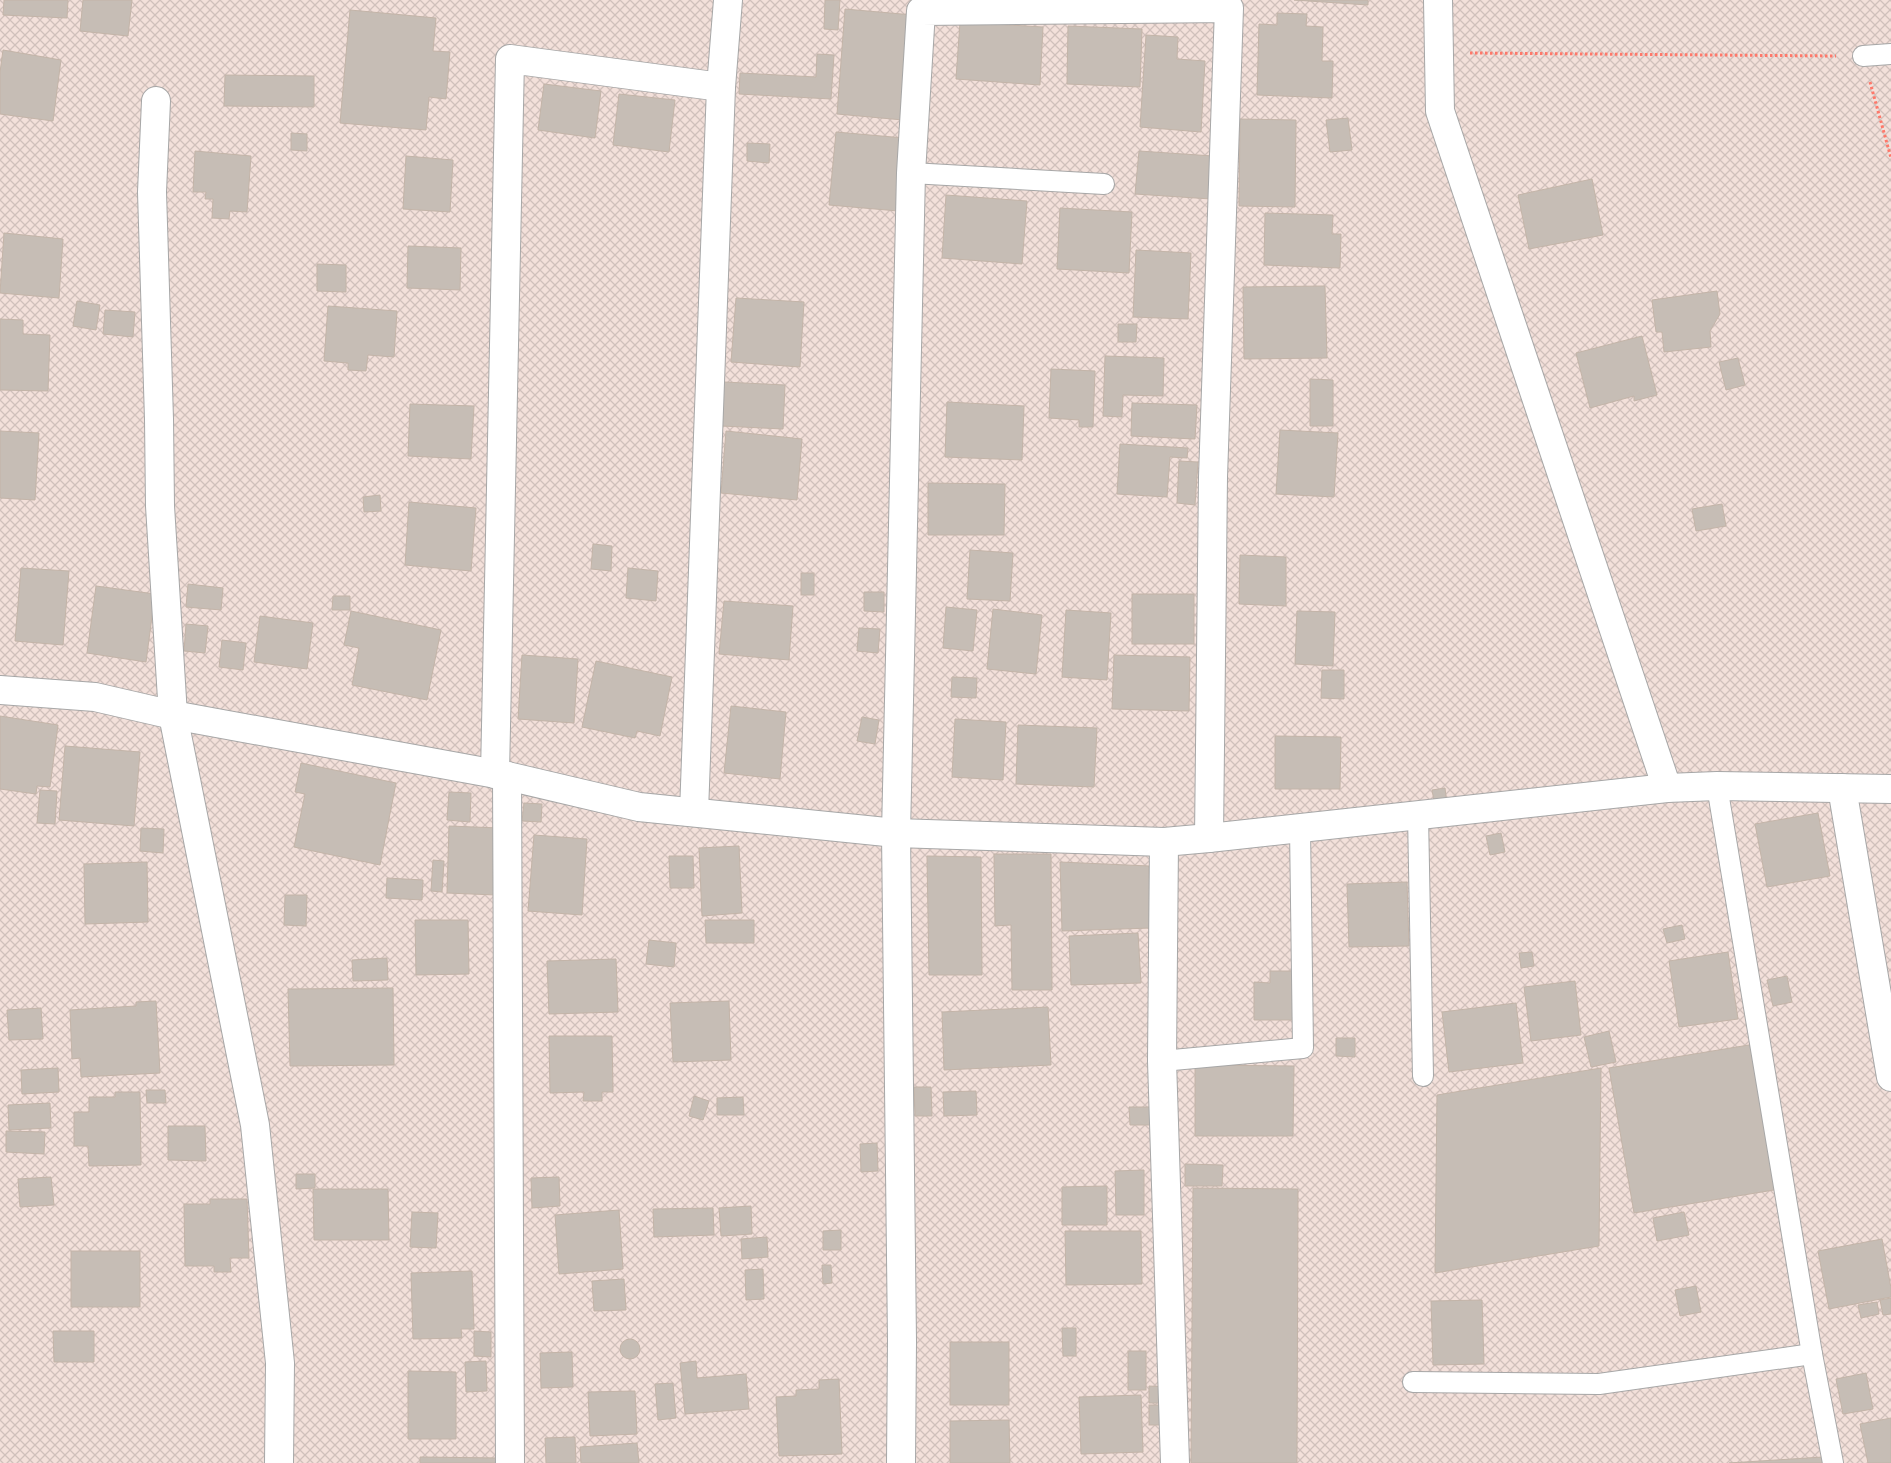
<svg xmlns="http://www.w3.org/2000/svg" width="1891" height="1463" font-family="Barlow,sans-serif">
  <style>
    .military { fill: url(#military-cross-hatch) }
    .building { fill: #c6bdb5; stroke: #c3b4a8 }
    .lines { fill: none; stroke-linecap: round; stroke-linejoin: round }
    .service-casing { stroke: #a7a7a7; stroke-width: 22 }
    .minor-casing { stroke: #a7a7a7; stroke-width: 30 }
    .path { stroke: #fe786a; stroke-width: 3; stroke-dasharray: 2.5 2.5; stroke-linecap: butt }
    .service { stroke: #fff; stroke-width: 20 }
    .minor { stroke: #fff; stroke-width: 28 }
  </style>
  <defs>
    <pattern id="military-cross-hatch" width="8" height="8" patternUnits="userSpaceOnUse" patternTransform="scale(1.25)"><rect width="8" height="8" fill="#f3e0da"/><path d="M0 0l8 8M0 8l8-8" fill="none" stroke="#d0c0bb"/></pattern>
  </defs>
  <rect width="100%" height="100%" fill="#f1ede6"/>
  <rect class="military" x="0" y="0" width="1891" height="1463"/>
  <g class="building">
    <path d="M4,0H68L67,18L3,15Z"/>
    <path d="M83,0H132L128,36L80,31Z"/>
    <path d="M825,0H840L838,30L824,29Z"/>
    <path d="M1294,0H1368V5Z"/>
    <path d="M845,9L913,15L903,120L837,114Z"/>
    <path d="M350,10L436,18L433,51L450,52L446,99L429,97L426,130L340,123Z"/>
    <path d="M1277,13L1307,14L1306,26L1323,27L1322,61H1333L1332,98L1257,95L1259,24L1277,25Z"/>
    <path d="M960,22L1043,27L1040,85L956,79Z"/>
    <path d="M1068,26L1142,29L1140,87L1067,84Z"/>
    <path d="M1146,35L1178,37L1177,59L1205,61L1201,132L1140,127Z"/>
    <path d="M3,50L61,60L53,121L0,114V72Z"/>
    <path d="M817,54L834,55L831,99L739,94L740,73L816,77Z"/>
    <path d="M225,75L314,76V107L224,106Z"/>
    <path d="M544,84L601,91L595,138L538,130Z"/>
    <path d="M619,94L675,100L669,152L613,145Z"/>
    <path d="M1348,118L1352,150L1330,152L1326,120Z"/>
    <path d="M1240,119L1296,120L1295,207L1239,206Z"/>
    <path d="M836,132L904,138L898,211L829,205Z"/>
    <path d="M291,133L307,134V151L291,150Z"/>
    <path d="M747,143L770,144L769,163L747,161Z"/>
    <path d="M195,151L251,156L247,212L230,211L229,219L212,218L213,199H205L206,192H193Z"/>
    <path d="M1139,151L1213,156L1211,199L1135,194Z"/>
    <path d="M406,156L453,160L450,212L403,209Z"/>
    <path d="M1592,179L1603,235L1529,249L1518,195Z"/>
    <path d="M946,195L1027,201L1022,264L942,258Z"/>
    <path d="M1060,208L1132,212L1129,273L1057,269Z"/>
    <path d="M1265,213L1333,215L1332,234H1341L1340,268L1264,265Z"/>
    <path d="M4,233L63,239L59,298L0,293Z"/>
    <path d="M408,246L461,248L460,290L407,288Z"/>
    <path d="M1136,250L1191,253L1188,319L1133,317Z"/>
    <path d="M317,264L346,265V292L317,291Z"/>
    <path d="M1325,286L1327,358L1244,359L1243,287Z"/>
    <path d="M1717,291L1720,314L1710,331L1711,347L1664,352L1662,332H1656L1652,300Z"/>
    <path d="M736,298L804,302L800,367L731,362Z"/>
    <path d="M77,301L100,305L96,330L73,326Z"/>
    <path d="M328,306L397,311L394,357L368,355L366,371L348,370V363L324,361Z"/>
    <path d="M105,310L135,312L133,337L103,334Z"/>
    <path d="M0,319L23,320V334L50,335L48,391L0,390Z"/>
    <path d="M1118,324H1137L1136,342H1118Z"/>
    <path d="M1642,336L1657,395L1634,401V396L1590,408L1576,353Z"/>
    <path d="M1105,356L1164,358L1163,396L1123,395L1122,417L1103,416Z"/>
    <path d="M1738,358L1745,385L1726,390L1719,362Z"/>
    <path d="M1051,369L1095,371L1093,427H1079V420L1049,418Z"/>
    <path d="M1310,379L1333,380V426H1310Z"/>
    <path d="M724,382L785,385L783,429L722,426Z"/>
    <path d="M947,402L1024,406L1022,460L945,457Z"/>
    <path d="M1132,403L1197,405L1195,439L1131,436Z"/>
    <path d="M410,404L474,406L471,459L408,456Z"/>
    <path d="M1280,430L1338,433L1334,497L1276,494Z"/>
    <path d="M0,431L39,433L35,500L0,498Z"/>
    <path d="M726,431L802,439L797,500L721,493Z"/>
    <path d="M1120,444L1188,448L1187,458L1170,457L1167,497L1117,494Z"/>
    <path d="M1179,461L1198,462L1195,505L1177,503Z"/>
    <path d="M928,483L1005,484L1004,535H928Z"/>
    <path d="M380,495L381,511L364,512L363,497Z"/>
    <path d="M409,502L476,508L471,571L405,565Z"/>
    <path d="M1722,504L1726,526L1696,531L1692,509Z"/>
    <path d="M593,544L612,546L611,571L591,569Z"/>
    <path d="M970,550L1013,553L1010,601L967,599Z"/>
    <path d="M1240,555L1286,557V606L1239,604Z"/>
    <path d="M21,568L69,571L63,645L15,641Z"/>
    <path d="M628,568L658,571L656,601L626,598Z"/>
    <rect x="801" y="573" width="13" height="22"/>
    <path d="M188,584L223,588L221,610L186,607Z"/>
    <path d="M96,586L155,594L146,662L87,653Z"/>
    <path d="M864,592H884V612L864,611Z"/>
    <rect x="1132" y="594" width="62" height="50"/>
    <path d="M333,596H350V610H332Z"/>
    <path d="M724,601L793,606L789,660L719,654Z"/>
    <path d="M946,607L977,610L973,651L943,648Z"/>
    <path d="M993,609L1042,615L1036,674L987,669Z"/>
    <path d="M1066,610L1111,613L1107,680L1062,677Z"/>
    <path d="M351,611L441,630L427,700L352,685L359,648L344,645Z"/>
    <path d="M1297,611L1335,612L1333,666L1295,664Z"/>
    <path d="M260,616L313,623L307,669L254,662Z"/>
    <path d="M186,624L208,626L205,653L184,651Z"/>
    <path d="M859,628L880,629L878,653L857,651Z"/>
    <path d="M222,640L246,643L243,670L219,667Z"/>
    <path d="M522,655L578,659L574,723L518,719Z"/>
    <path d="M1114,655L1190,657L1189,711L1112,709Z"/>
    <path d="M596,661L672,677L660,736L637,731L635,738L582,727Z"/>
    <path d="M1322,670H1344V699L1321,698Z"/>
    <path d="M952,677L977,678L976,698L951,697Z"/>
    <path d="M731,706L786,712L780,779L724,773Z"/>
    <path d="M0,716L58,725L50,787L37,786L36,794L0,789Z"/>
    <path d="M862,717L879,720L875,744L857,741Z"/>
    <path d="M955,719L1006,722L1003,780L952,777Z"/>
    <path d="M1018,725L1097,728L1094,787L1016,784Z"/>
    <path d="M1275,736L1341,737L1340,789H1275Z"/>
    <path d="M65,746L140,752L134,826L59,820Z"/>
    <path d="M301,763L396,783L380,865L294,847L305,794L295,792Z"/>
    <path d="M1445,788L1447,805L1435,806L1432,790Z"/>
    <path d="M40,790L57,791L55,824L37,823Z"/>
    <path d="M449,792L471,793L470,822L447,820Z"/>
    <path d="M524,803L542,804L541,822L522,821Z"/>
    <path d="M1818,813L1830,876L1767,887L1755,824Z"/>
    <path d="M449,826L499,828L496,895L447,893Z"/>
    <path d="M141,828L164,829L163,853L140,851Z"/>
    <path d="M1501,833L1505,852L1490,855L1486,836Z"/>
    <path d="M534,835L587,839L582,915L528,911Z"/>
    <path d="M739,846L742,913L702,916L699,848Z"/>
    <path d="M994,854H1051L1052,990H1012L1011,925L995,926Z"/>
    <path d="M669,856H693L694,888H670Z"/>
    <path d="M927,856L981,857L982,975H929Z"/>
    <path d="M433,860L444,861L442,892L431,891Z"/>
    <path d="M147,862L148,922L85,924L84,864Z"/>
    <path d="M1060,862L1149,866L1151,928L1062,931Z"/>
    <path d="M387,878L423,880L422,900L386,898Z"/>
    <path d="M1407,882L1409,946L1349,947L1347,884Z"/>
    <path d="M285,895H307L306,926L284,925Z"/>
    <path d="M415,920H468L469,974L416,975Z"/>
    <path d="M705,920H754V943H706Z"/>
    <path d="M1682,925L1685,939L1667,943L1663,929Z"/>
    <path d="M1138,933L1141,983L1071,985L1069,936Z"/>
    <path d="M649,940L676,943L674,967L646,964Z"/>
    <path d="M1532,952L1534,966L1521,968L1519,953Z"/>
    <path d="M1728,952L1738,1019L1679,1027L1669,961Z"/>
    <path d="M387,958L388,980L353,981L352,960Z"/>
    <path d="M616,959L618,1012L549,1014L547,961Z"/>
    <path d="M1270,971H1295V1020H1254V982L1270,983Z"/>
    <path d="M1787,976L1792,1002L1773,1006L1767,980Z"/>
    <path d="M1575,981L1581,1035L1531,1041L1524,987Z"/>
    <path d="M393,988L394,1065L290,1066L288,989Z"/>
    <path d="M156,1001L160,1073L81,1077L80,1058L72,1059L70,1010L136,1006V1002Z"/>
    <path d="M729,1001L731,1060L673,1062L670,1003Z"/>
    <path d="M1516,1003L1523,1063L1449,1072L1442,1012Z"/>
    <path d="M1048,1007L1051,1065L944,1070L942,1012Z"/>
    <path d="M41,1008L43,1039L9,1040L7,1010Z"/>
    <path d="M1609,1031L1616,1062L1591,1067L1584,1037Z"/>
    <path d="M549,1036H612L613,1092H602V1101H583L584,1092L550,1093Z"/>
    <path d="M1336,1038H1355V1057L1336,1056Z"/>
    <path d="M1755,1044L1780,1189L1634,1213L1609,1068Z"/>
    <path d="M1195,1065L1294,1066L1293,1136H1195Z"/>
    <path d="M58,1068L59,1092L22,1094L21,1070Z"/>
    <path d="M1601,1068L1599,1246L1435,1273L1437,1095Z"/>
    <path d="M914,1087H931L932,1116H915Z"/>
    <path d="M146,1090H165L166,1103H147Z"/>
    <path d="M976,1091L977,1115L944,1116L943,1092Z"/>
    <path d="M115,1092H140L141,1165L89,1166L88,1146H74V1112H89V1097H115Z"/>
    <path d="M694,1096L709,1101L703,1120L689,1116Z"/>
    <path d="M743,1097L744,1115H717V1098Z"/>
    <path d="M50,1103L51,1128L9,1130L8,1105Z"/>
    <path d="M1129,1107H1152V1125H1130Z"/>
    <path d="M168,1126H205L206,1161L168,1160Z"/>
    <path d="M6,1131L45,1132L44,1154L6,1152Z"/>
    <path d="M877,1143L878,1171L861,1172L860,1144Z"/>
    <path d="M1185,1164L1223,1165L1222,1186H1185Z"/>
    <path d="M1144,1170V1215H1116L1115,1171Z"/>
    <path d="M296,1174H315V1188L296,1189Z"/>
    <path d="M51,1177L54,1205L20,1207L18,1179Z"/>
    <path d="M559,1177L560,1206L532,1208L531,1178Z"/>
    <path d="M1107,1186V1225H1062V1187Z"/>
    <path d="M1193,1188L1298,1189L1297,1463H1191Z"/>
    <path d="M313,1189H388L389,1240H314Z"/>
    <path d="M210,1199H247L249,1258H230L231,1272H214V1266H185L184,1204H210Z"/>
    <path d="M751,1206L752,1234L721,1236L719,1208Z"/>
    <path d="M713,1208L714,1235L654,1237L653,1209Z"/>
    <path d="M619,1210L623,1269L559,1274L555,1215Z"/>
    <path d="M412,1212L438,1213L436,1248L410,1247Z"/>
    <path d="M1684,1212L1689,1235L1657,1241L1653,1218Z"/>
    <path d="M841,1230V1250H823V1231Z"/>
    <path d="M1065,1231H1141L1142,1284L1066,1285Z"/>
    <path d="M767,1237L768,1257L742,1259L741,1239Z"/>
    <path d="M1882,1239L1891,1288V1297L1829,1309L1818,1251Z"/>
    <rect x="71" y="1251" width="69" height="56"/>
    <path d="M822,1265H831L832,1283L823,1284Z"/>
    <path d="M763,1269L764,1299L746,1300L745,1270Z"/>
    <path d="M472,1271L474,1329H461L462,1338L413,1339L411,1273Z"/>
    <path d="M624,1279L626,1310L594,1311L592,1281Z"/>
    <path d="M1696,1286L1701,1312L1680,1316L1675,1290Z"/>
    <path d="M1891,1298V1314L1883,1315L1880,1300Z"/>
    <path d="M1482,1300L1484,1364L1433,1365L1431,1301Z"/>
    <path d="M1877,1302L1879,1314L1861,1318L1858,1305Z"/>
    <path d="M1062,1328H1076V1356H1063Z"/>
    <path d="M53,1331H94V1362H54Z"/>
    <path d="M474,1331L491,1332V1357L474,1356Z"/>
    <circle cx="630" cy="1349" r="10"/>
    <rect x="950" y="1342" width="59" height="63"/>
    <rect x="1128" y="1351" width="18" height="39"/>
    <path d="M572,1352L573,1387L541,1388L540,1353Z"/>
    <path d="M486,1361L487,1391L466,1392L465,1362Z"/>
    <path d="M696,1361L697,1378L746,1374L749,1409L685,1414L680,1363Z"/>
    <path d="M408,1371L456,1372V1439H408Z"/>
    <path d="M1866,1373L1873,1409L1843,1414L1836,1379Z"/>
    <path d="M839,1379L842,1454L779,1456L776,1397L796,1396V1390L819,1389V1380Z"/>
    <path d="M673,1383L676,1418L658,1420L655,1384Z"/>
    <path d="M1149,1386L1167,1387V1403H1149Z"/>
    <path d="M635,1391L637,1434L590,1436L588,1392Z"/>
    <path d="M1141,1395L1143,1452L1081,1454L1079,1397Z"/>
    <rect x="1149" y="1405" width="16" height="20"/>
    <path d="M1891,1418V1463H1868L1860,1424Z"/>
    <path d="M1009,1420L1010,1463H950V1421Z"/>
    <path d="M575,1437L576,1463H546L545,1438Z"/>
    <path d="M637,1443L639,1463H581L580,1447Z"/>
    <path d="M420,1457L499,1458V1463H420Z"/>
    <path d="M1823,1457L1824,1463H1729Z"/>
  </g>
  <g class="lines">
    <defs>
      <g id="service">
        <path d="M1863,56L1891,54"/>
        <path d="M911,173L1104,184"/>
        <path d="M1717,786L1812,1354L1833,1463"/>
        <path d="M1418,815L1423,1076"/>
        <path d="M1162,1061L1303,1048L1300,828"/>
        <path d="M1413,1382L1599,1384L1812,1354"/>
      </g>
      <g id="minor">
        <path d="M1438,0L1440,111L1667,788"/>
        <path d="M156,101L152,192L159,419L160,506L173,715L255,1125L280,1363L279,1463"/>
        <path d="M0,690L95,697L173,715L507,776L639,807L896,833L1164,842L1209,838L1667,788L1717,786L1891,789"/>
        <path d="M495,774L510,59L721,87"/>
        <path d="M507,776L510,1463"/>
        <path d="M1842,788L1891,1077"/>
        <path d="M694,812L721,87L728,0"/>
        <path d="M1164,842L1162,1061L1175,1463"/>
        <path d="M901,1463L902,1341L896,833L911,173L921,11L1229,8L1213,477L1209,838"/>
      </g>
    </defs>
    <use href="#service" class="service-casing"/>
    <use href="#minor" class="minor-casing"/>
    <g class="path">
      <path d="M1470,53L1836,56"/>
      <path d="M1870,82L1891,158"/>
    </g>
    <use href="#service" class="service"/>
    <use href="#minor" class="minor"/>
  </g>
</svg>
